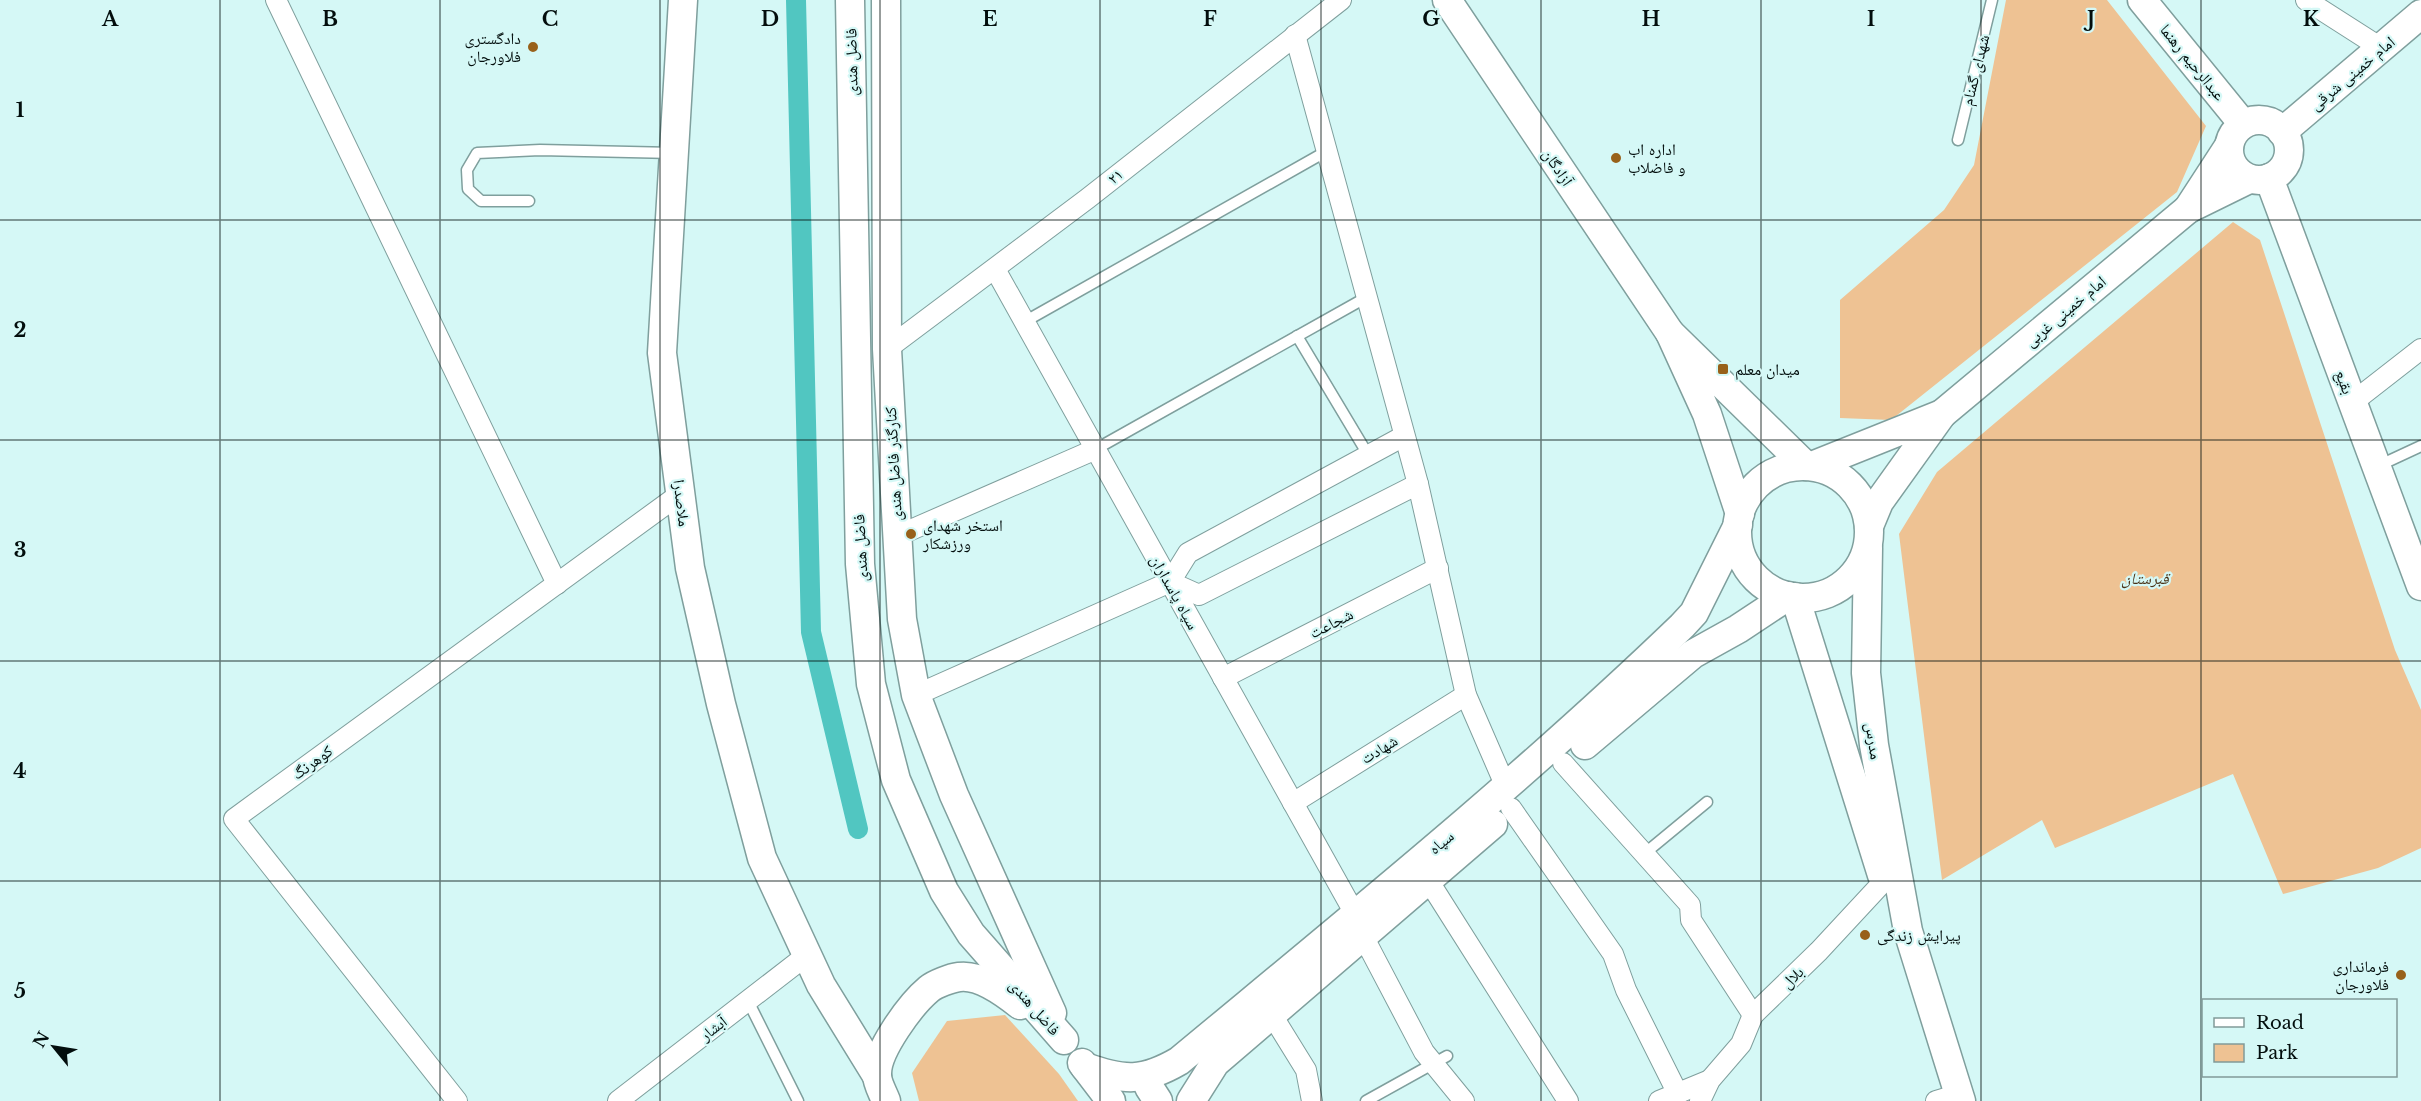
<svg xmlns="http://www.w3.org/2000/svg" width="2421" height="1101" font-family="'Libre Baskerville','Noto Naskh Arabic',serif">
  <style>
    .green { fill: #eec293 }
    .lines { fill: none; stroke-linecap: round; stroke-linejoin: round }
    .canal { stroke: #51c6c1; stroke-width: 20 }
    .lane-casing { stroke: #7f9f9d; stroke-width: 13 }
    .street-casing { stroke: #7f9f9d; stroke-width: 22 }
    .secondary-casing { stroke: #7f9f9d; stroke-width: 31 }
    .lane { stroke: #fff; stroke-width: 10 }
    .street { stroke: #fff; stroke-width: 20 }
    .secondary { stroke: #fff; stroke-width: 28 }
    .grid { fill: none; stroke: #030e0d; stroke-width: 1.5; stroke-opacity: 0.55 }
    .poi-dot { fill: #98611a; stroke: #d5f8f6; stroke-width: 2 }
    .labels { text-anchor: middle; stroke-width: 4.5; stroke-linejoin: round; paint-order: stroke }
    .poi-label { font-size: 16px; fill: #030e0d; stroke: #d5f8f6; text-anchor: start }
    .street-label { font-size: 16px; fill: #030e0d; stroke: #d5f8f6 }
    .park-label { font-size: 16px; font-style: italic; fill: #493115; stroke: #d5f8f6 }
    .grid-label { font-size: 20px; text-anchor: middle; font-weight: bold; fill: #030e0d; stroke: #d5f8f6; stroke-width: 4.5; stroke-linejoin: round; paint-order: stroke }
  </style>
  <rect width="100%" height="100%" fill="#d5f8f6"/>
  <g class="green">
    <path d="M2006,0H2107L2206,126L2177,192L1891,420L1840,418V300L1944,210L1974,165Z"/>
    <path d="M2233,222L2260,240L2395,650L2421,710V848L2378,868L2283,894L2233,774L2055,848L2042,820L1942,880L1899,534L1937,472Z"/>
    <path d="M1005,1015L1059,1074L1078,1101H919L912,1073L947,1021Z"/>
  </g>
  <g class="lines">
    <path class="canal" d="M796,0L811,632L858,829"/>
    <defs>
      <g id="lane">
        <path d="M1958,140L1992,0"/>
        <path d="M529,201H481L468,189L467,170L477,153L540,150L674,153"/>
        <path d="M1024,322L1327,151"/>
        <path d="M1297,336L1367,453"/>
        <path d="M1096,449L1367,297"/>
        <path d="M2378,466L2421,446"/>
        <path d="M1644,854L1707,802"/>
        <path d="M748,1001L798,1101"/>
        <path d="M1366,1101L1447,1056"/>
      </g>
      <g id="street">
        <path d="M276,0L557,584"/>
        <path d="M2306,0L2381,48"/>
        <path d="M1295,35L1418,484L1466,695L1506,787"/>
        <path d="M995,269L1355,914"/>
        <path d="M887,349L1087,199L1341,0"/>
        <path d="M2353,402L2421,349"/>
        <path d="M897,536L1096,449"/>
        <path d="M1170,582L1199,595L1418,484"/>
        <path d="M1223,678L1438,568"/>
        <path d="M916,695L1170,582L1188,553L1404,436"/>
        <path d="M1563,763L1690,905L1691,920L1753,1015"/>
        <path d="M1293,803L1466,695"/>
        <path d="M1511,808L1613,954L1626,990L1678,1094"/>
        <path d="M1428,880L1568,1101"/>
        <path d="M1363,936L1424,1052L1464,1101"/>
        <path d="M1272,1015L1306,1070L1312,1101"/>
        <path d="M457,1101L234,819L680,494"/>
        <path d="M618,1101L807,955"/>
        <path d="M1659,1101L1710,1080"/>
        <path d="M1700,1101L1710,1080L1741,1044L1753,1015L1819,951L1884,881"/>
        <path d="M1936,1101L1959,1094"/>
      </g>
      <g id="secondary">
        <path d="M683,0L662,353L690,568L721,704L762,858L821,985L877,1076"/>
        <path d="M850,0L860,564L871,684L896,780L944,891L971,934L1064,1040"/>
        <path d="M886,0L887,349L902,619L916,695L954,795L1052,1013"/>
        <path d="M1447,0L1670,333"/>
        <path d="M2142,0L2243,124"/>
        <circle cx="2259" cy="150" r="30"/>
        <path d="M2282,132L2421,14"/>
        <path d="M2229,146L2188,209L2249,179"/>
        <path d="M2269,178L2421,586"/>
        <path d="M1942,414L2188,209"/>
        <path d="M1812,466L1942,414L1879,502L1869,526"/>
        <circle cx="1803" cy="532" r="66"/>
        <path d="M1740,514L1707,414L1670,333L1806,466"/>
        <path d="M1868,548L1866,673L1874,745L1908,931L1961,1101"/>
        <path d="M1795,597L1882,875"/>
        <path d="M1585,745L1693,654L1738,629L1788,596"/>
        <path d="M1082,1063L1111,1101"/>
        <path d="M1085,1067C1124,1081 1143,1082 1179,1061C1350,919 1522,780 1682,626L1694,613L1738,525"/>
        <path d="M1149,1075V1087L1158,1101"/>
        <path d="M886,1101C883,1093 877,1083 877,1075C876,1051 911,1004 929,989C935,984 951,978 959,977C980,974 1005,993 1020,1005"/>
        <path d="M1191,1101L1215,1063L1493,824"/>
      </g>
    </defs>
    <use href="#lane" class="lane-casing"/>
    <use href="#street" class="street-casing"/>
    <use href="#secondary" class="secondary-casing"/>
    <use href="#lane" class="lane"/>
    <use href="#street" class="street"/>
    <use href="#secondary" class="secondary"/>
  </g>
  <path class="grid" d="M220,0V1101M440,0V1101M660,0V1101M880,0V1101M1100,0V1101M1321,0V1101M1541,0V1101M1761,0V1101M1981,0V1101M2201,0V1101M0,220H2421M0,440H2421M0,661H2421M0,881H2421"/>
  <g class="poi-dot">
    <circle cx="533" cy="47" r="6"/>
    <circle cx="1616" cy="158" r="6"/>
    <rect x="1717" y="363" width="12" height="12" rx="3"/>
    <circle cx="911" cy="534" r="6"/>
    <circle cx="1865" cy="935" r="6"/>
    <circle cx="2401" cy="975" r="6"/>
  </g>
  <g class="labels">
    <g class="poi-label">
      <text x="521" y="44" text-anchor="end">دادگستری<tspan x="521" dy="18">فلاورجان</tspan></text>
      <text x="1628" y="155">اداره اب<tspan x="1628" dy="18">و فاضلاب</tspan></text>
      <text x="1735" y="375">میدان معلم</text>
      <text x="923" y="531">استخر شهدای<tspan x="923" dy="18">ورزشکار</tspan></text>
      <text x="1877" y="941">پیرایش زندگی</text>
      <text x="2389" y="972" text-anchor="end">فرمانداری<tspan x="2389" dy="18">فلاورجان</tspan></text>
    </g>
    <g class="street-label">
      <text transform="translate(851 62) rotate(-91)" y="6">فاضل هندی</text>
      <text transform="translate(2193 62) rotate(51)" y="6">عبدالرحیم رهنما</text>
      <text transform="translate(1975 70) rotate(-76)" y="6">شهدای گمنام</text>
      <text transform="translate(2352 73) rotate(-40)" y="6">امام خمینی شرقی</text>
      <text transform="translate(1558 167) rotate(56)" y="6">آزادگان</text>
      <text transform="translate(1115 176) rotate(-39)" y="6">۲۱</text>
      <text transform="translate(2065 311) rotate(-40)" y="6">امام خمینی غربی</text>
      <text transform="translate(2345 382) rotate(70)" y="6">بقیع</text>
      <text transform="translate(893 464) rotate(-93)" y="6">کنارگذر فاضل هندی</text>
      <text transform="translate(682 503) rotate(83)" y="6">ملاصدرا</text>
      <text transform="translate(860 548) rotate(-93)" y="6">فاضل هندی</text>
      <text transform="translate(1175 592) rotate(61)" y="6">سپاه پاسداران</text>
      <text transform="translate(1331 623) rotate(-27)" y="6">شجاعت</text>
      <text transform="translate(1874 741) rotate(82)" y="6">مدرس</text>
      <text transform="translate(1379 749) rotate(-32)" y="6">شهادت</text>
      <text transform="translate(312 762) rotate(-36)" y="6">کوهرنگ</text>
      <text transform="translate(1441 842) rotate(-40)" y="6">سپاه</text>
      <text transform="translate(1792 977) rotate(-43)" y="6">بلال</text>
      <text transform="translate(1035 1007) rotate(49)" y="6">فاضل هندی</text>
      <text transform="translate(713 1028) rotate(-38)" y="6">آبشار</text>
    </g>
    <g class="park-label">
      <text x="2145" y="584">قبرستان</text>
    </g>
  </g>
  <g class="grid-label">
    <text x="110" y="26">A</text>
    <text x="330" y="26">B</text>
    <text x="550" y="26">C</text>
    <text x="770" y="26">D</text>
    <text x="990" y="26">E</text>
    <text x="1210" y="26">F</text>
    <text x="1431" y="26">G</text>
    <text x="1651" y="26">H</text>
    <text x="1871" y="26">I</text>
    <text x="2091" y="26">J</text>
    <text x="2311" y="26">K</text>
    <text x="20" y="117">1</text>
    <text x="20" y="337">2</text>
    <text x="20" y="557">3</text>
    <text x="20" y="778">4</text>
    <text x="20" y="998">5</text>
  </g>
  <rect x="2202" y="999" width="195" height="78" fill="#d5f8f6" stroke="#819a99" stroke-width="1.5"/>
  <rect x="2214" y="1018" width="30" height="9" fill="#ffffff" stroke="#819a99" stroke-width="1.5"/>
  <text x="2256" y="1029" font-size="18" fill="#030e0d">Road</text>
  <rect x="2214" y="1044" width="30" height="18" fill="#eec293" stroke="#819a99" stroke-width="1.5"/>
  <text x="2256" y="1059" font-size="18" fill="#030e0d">Park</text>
  <g transform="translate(54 1047) rotate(300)" stroke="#d5f8f6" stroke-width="4.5" paint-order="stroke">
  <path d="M0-4.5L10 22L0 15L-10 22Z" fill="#030e0d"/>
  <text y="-9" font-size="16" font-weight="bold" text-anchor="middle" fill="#030e0d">N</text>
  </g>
</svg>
